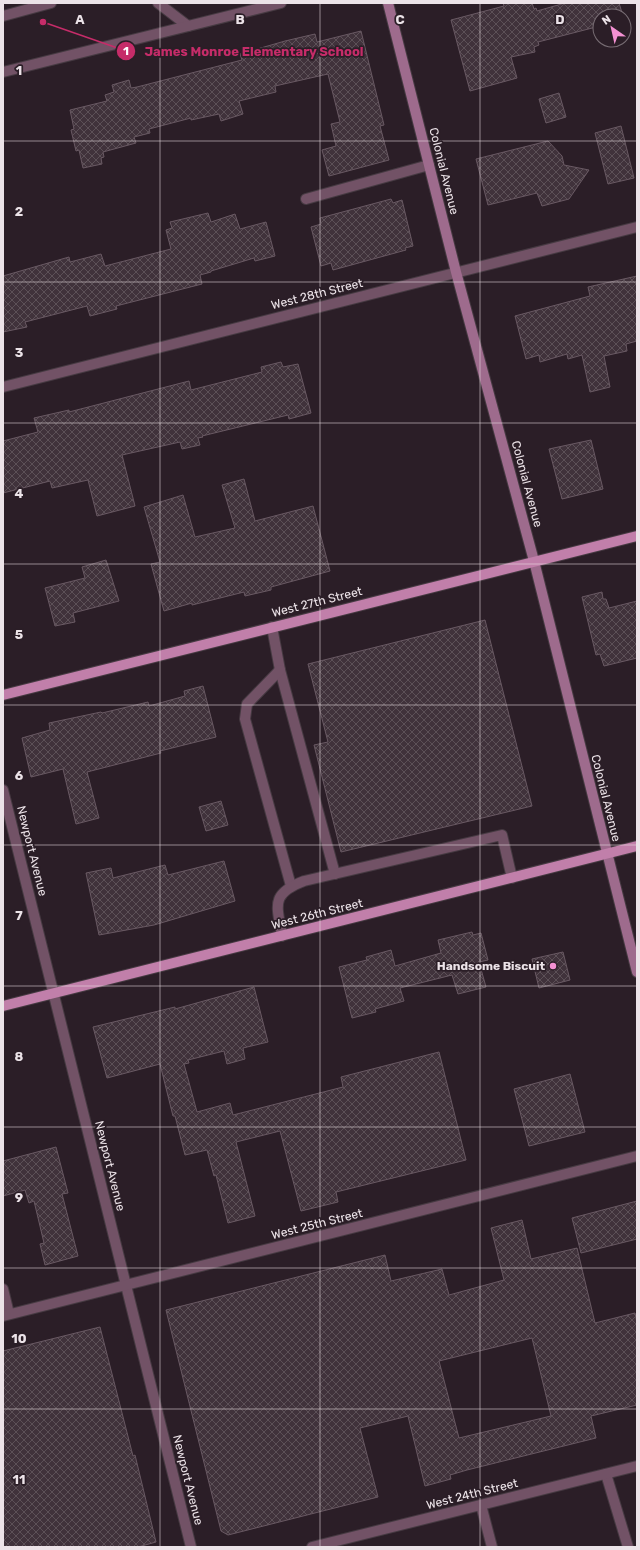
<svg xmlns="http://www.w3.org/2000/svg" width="640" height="1550" font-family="Rubik,sans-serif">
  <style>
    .building { fill: url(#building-cross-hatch); stroke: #695963; fill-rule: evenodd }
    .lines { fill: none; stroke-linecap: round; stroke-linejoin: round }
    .lane-casing { stroke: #463a42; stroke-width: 12 }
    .street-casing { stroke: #463a42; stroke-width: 12 }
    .secondary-casing { stroke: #463a42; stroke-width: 12 }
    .primary-casing { stroke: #463a42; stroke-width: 12 }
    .lane { stroke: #725266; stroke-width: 10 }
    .street { stroke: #725266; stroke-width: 10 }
    .secondary { stroke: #9e6b8d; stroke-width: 10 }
    .primary { stroke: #c17faa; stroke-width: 10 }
    .grid { fill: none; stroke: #ece3e8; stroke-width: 1; stroke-opacity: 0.55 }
    .poi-dot { fill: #f491d3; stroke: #2b1e27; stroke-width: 1.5 }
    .labels { text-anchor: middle; stroke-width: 3.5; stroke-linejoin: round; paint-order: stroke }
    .street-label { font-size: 12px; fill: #ece3e8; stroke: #2b1e27 }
    .poi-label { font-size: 12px; font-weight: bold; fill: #ece3e8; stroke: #2b1e27; text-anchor: end }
    .grid-label { font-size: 13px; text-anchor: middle; font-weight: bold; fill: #ece3e8; stroke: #2b1e27; stroke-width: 3.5; stroke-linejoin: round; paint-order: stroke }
    .leader { fill: none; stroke: #c62c69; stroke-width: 1.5 }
    .callout-dot { fill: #c62c69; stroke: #2b1e27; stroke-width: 1.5 }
    .mark-label { font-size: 12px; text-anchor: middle; font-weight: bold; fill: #fff }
    .callout-label { font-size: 13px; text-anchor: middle; font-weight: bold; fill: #c62c69; stroke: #2b1e27; stroke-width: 3.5; stroke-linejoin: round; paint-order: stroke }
  </style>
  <defs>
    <pattern id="building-cross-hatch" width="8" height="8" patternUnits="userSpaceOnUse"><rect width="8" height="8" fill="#40323b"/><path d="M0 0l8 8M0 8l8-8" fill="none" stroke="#5c5057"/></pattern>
  </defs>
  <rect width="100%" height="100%" fill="#2b1e27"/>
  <g class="building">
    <path d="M503,3H532L534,9L536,8L537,11L565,3H619L623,16H600V26L538,42L539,45L534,47L535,52L511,57L517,78L470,91L451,20L504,6Z"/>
    <path d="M361,31L384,125L380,126L389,160L329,176L322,150L336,146L331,124L340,122L328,74L275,86L276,92L239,101L243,114L221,121L219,114L191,120V118L149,129L150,133L134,137L136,143L103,152L104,157L101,158L102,164L83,168L79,150L76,151L71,130L74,129L70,110L107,101L105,95L114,92L112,85L129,80L131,88L137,87L242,60L240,54L285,41L315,34L317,42Z"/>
    <path d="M559,93L566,117L546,123L539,99Z"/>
    <path d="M621,126L634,178L608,184L595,133Z"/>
    <path d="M548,141L562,156L564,165L589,170L569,199L542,206L537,193L488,205L476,159Z"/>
    <path d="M391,199L393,203L402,200L413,246L405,248L406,250L333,270L331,263L321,266L311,227L321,224L320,218Z"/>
    <path d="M208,213L211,222L235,214L240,229L266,222L275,256L255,261L254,258L211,271V272L200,275L202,284L116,306L117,309L90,316L87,306L25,322L27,327L3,332V276L69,257L70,262L101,254L105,266L171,249L166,230L172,228L170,222Z"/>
    <path d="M637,276V341L626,344L627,351L604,356L610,387L590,392L582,355L568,359L567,354L540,362L539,355L526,359L515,316L590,296L588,287Z"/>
    <path d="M281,362L283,367L298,364L311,413L289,419L288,415L202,436L203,437L198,438L200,445L182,449L180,442L122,455L135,506L97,516L88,480L52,488L50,481L3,493V441L38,432L34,418L69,410V412L189,381L191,390L262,372L261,367Z"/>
    <path d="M591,440L603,489L562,499L549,449Z"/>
    <path d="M244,479L255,521L313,506L330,571L271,587V590L245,596L244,592L192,605V603L164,611L151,564L160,562L144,507L183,495L195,537L235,528L222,485Z"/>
    <path d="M106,560L119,601L73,613L75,622L55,626L45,588L85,578L82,567Z"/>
    <path d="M602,592L603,599H606L609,608L637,601V658L604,666L600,654L596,655L582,597Z"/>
    <path d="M485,620L532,806L341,852L314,745L328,742L308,664Z"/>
    <path d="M203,686L216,737L160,751L161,753L87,772L99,818L76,824L63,769L31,777L22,738L50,730L49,723L101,712L102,713L148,702L149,706L185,696L184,691Z"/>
    <path d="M221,801L228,825L206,831L199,807Z"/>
    <path d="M224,861L235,901L154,925L99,935L86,873L111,868L113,878L165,865L168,875Z"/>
    <path d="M472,932L473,935L481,933L488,960L479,962L486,987L458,994L452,975L400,988L404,1001L375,1009L376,1012L352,1018L339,967L367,960L366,957L391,950L395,966L441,953L438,940Z"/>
    <path d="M563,952L570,980L539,988L532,959Z"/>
    <path d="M254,987L268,1042L243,1048L245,1059L227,1064L224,1051L188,1060L189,1063L184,1064L197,1112L230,1103L233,1115L343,1087L341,1077L439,1052L466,1160L336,1192L338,1202L301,1211L280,1131L236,1142L255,1216L228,1223L216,1175L214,1176L207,1150L185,1155L175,1116H173L160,1064L107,1078L93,1027L175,1007V1009Z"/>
    <path d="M570,1074L585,1132L529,1146L514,1089Z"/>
    <path d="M56,1147L68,1193L62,1194L78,1256L45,1265L40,1244L44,1243L34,1201L29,1203L25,1190L3,1196V1161Z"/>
    <path d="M637,1201V1239L581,1253L572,1218Z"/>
    <path d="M522,1220L531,1259L577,1248L595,1323L635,1313L637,1323V1405L591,1416L596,1438L467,1470L450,1475L451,1479L425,1486L408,1416L360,1428L378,1497L228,1535L221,1531L166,1310L385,1255L391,1281L442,1269L449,1295L504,1280L491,1228ZM532,1338L551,1416L459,1438L439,1361Z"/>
    <path d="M100,1327L133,1456L135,1455L156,1542L138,1547H3V1351Z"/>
  </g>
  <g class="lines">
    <defs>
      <g id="lane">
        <path d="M158,3L188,26"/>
        <path d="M3,16L51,3"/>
        <path d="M306,199L429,165"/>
        <path d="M272,627L280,670L335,874"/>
        <path d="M280,670L247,704L245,719L291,886"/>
        <path d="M282,936C277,905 270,894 304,881L502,835L512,878"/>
        <path d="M3,1289L9,1314"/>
        <path d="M606,1474L628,1547"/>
        <path d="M481,1505L492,1547"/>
      </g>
      <g id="street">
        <path d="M3,72L281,3"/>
        <path d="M3,387L637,227"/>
        <path d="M3,790L191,1547"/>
        <path d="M3,1316L637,1156"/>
        <path d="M312,1547L637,1466"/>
      </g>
      <path id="secondary" d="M388,3L456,272L534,561L637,972"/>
      <g id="primary">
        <path d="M3,695L637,536"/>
        <path d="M3,1006L637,846"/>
      </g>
    </defs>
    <use href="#lane" class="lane-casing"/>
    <use href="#street" class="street-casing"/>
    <use href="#secondary" class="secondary-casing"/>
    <use href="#primary" class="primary-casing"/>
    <use href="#lane" class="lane"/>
    <use href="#street" class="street"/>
    <use href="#secondary" class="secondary"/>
    <use href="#primary" class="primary"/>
  </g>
  <path class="grid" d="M160,3V1547M320,3V1547M480,3V1547M3,141H637M3,282H637M3,423H637M3,564H637M3,705H637M3,845H637M3,986H637M3,1127H637M3,1268H637M3,1409H637"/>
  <circle class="poi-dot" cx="553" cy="966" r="4"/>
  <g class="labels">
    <g class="street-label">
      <text transform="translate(444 171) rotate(76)" y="4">Colonial Avenue</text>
      <text transform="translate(317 294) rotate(-14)" y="4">West 28th Street</text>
      <text transform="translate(527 484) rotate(75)" y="4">Colonial Avenue</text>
      <text transform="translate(317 602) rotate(-14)" y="4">West 27th Street</text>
      <text transform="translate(606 798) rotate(76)" y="4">Colonial Avenue</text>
      <text transform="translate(32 851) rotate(76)" y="4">Newport Avenue</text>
      <text transform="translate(317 914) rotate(-14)" y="4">West 26th Street</text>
      <text transform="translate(110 1166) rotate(76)" y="4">Newport Avenue</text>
      <text transform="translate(317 1224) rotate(-14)" y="4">West 25th Street</text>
      <text transform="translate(188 1480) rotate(76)" y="4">Newport Avenue</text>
      <text transform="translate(472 1494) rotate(-14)" y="4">West 24th Street</text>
    </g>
    <g class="poi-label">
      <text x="545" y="970">Handsome Biscuit</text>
    </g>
  </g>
  <g class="grid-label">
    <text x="80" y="24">A</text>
    <text x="240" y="24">B</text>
    <text x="400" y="24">C</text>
    <text x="560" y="24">D</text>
    <text x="19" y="75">1</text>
    <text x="19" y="216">2</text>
    <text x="19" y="357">3</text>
    <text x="19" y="498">4</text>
    <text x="19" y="639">5</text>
    <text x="19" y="780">6</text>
    <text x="19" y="920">7</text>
    <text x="19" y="1061">8</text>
    <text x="19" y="1202">9</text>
    <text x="19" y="1343">10</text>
    <text x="19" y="1484">11</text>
  </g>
  <path class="leader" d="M43 22L126 51"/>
  <g class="callout-dot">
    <circle cx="43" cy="22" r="4"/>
    <circle cx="126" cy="51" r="10"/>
  </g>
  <g class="mark-label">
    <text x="126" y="55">1</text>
  </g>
  <g class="callout-label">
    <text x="254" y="56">James Monroe Elementary School</text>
  </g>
  <rect width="640" height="1550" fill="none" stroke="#ece3e8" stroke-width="8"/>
  <g transform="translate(612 28) rotate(326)"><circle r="19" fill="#2b1e27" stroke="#786d74"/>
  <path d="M0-3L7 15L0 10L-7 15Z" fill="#f491d3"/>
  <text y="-6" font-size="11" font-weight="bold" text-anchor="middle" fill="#ece3e8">N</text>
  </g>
</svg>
